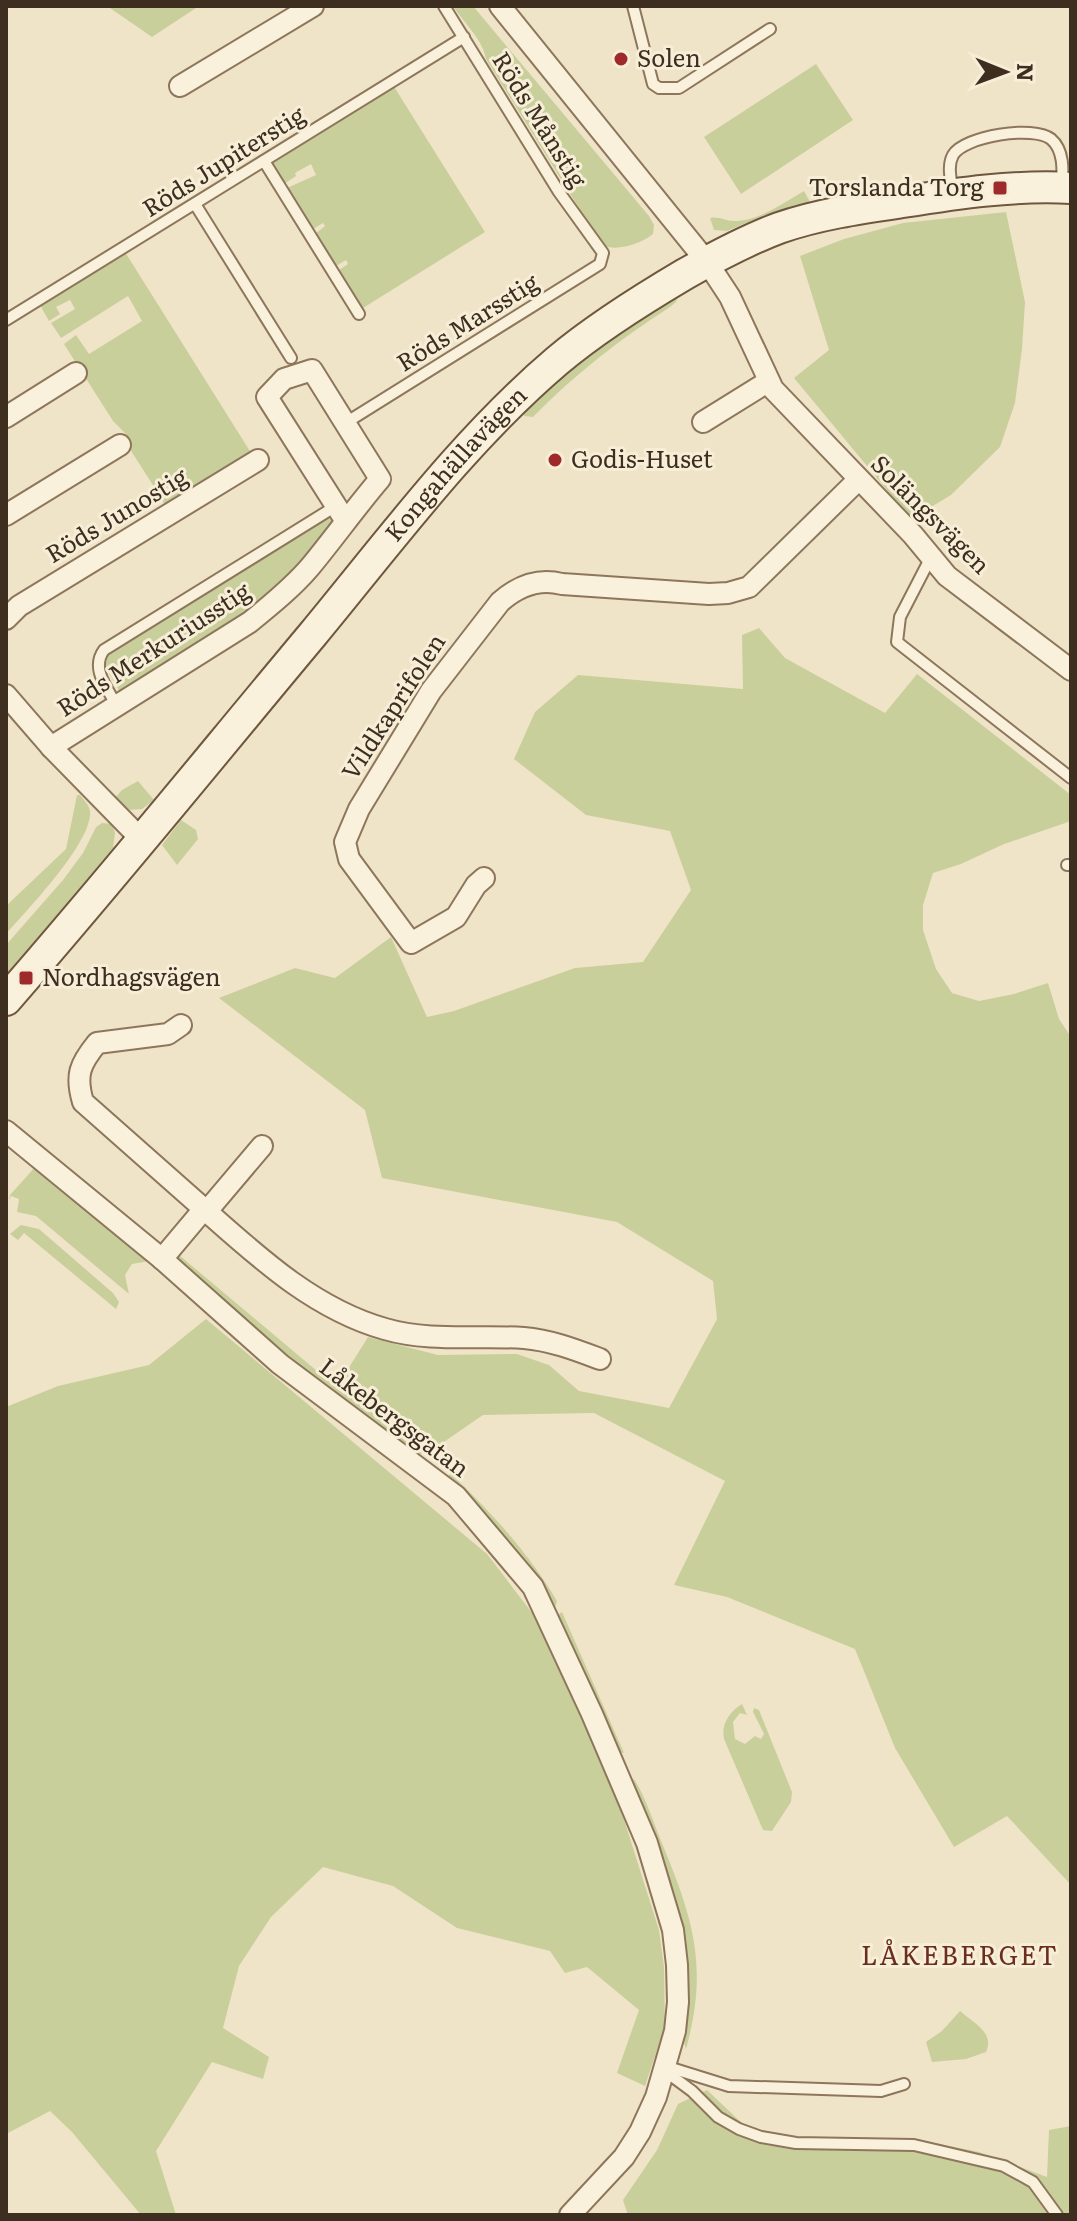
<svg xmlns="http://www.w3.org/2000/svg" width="1077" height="2221" font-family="Literata,serif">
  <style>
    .green { fill: #c9cf9b }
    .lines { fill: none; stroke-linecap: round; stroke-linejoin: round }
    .lane-casing { stroke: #8d765c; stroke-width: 14 }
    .street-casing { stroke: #8d765c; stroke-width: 24 }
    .secondary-casing { stroke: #6f573f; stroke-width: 34 }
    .lane { stroke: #faf1dc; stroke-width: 10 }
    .street { stroke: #faf1dc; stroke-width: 20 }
    .secondary { stroke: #faf1dc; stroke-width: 30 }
    .poi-dot { fill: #9e2a2b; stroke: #f7eed8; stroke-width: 3 }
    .labels { text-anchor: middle; stroke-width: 6; stroke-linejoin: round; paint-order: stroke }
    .poi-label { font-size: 24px; fill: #3d2e20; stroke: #f7eed8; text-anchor: start }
    .street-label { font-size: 24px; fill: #3d2e20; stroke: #f7eed8 }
    .neighbourhood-label { font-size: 26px; letter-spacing: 2px; fill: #6b2e1e; stroke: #f7eed8 }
  </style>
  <rect width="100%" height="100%" fill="#f0e4c8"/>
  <g class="green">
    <path d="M107,6H199L152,37Z"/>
    <path d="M453,6H473L649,216L654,225L653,234C641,244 616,252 602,245L486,59C483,40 464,23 453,6Z"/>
    <path d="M816,64L853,120L741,194L704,137Z"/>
    <path d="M393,85L485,232L363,308L339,270L348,264L346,260L336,266L315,234L325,226L323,223L313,229L287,188L316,175L311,164L295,173L296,176L284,184L272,162Z"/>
    <path d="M804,191L810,202L765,215L727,231L714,230L710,218C719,216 725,221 734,221C759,221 783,203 804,191Z"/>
    <path d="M1006,212L1025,302L1022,349L1015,403L1000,447L951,495L911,519L794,378L829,350L800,256L844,239L903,223Z"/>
    <path d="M125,252L253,456L168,509L159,496L184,485L179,476L166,483L168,487L158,493L126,443L125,433L113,421L64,344L76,335L89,354L142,321L128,296L61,338L51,323L75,309L70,300L56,307L60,314L49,321L40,305Z"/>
    <path d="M678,296L676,302L670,307C620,339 574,375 533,417L524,416V410L589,352Z"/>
    <path d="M326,518L332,520V526L288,578L257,607L120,692L105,666L108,655Z"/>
    <path d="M759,628L785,658L885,713L917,674L1071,795V821L1004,844L961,864L933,873L923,905V930L936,969L952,993L979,1001L1014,994L1048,983L1059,1019L1071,1037V1885L1007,1816L954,1847L895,1748L855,1649L727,1597L674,1585L725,1481L594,1413L483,1415L438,1446L343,1377L368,1337L438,1355L517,1354L549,1365L579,1391L669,1408L717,1319L713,1281L617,1222L382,1178L365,1110L219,998L295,968L335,978L391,937L427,1017L454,1011L575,968L643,962L691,890L670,831L586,815L514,759L535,712L578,675L743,689L742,635Z"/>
    <path d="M138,781L154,800L142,809L127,810L115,798L122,790Z"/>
    <path d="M77,795H80C84,800 89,805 90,811C93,842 26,911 6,934V906L66,849Z"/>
    <path d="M181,820L196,830L198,839L177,865L162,845Z"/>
    <path d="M102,823L112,824L115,833L113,848L6,976V945L63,880L83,853L96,827Z"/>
    <path d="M36,1166L149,1261L132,1264L125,1275L129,1294L36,1216L17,1212L19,1199L11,1196L9,1200L10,1195Z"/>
    <path d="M21,1225L39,1229L113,1293L119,1302L116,1309L24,1233L18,1240L10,1234Z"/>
    <path d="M179,1255L336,1387L423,1448L424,1453L420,1454C331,1399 253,1328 175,1259Z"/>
    <path d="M206,1319L487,1554L542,1626L614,1788L659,1930L664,1967L665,2026L645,2086L617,2073L639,2010L587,1967L565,1973L550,1951L457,1928L393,1886L323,1867L271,1917L239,1966L223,2028L269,2057L263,2079L212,2062L156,2151L176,2215H141L72,2132L50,2111L6,2134V1407L58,1386L149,1365Z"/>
    <path d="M450,1473C491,1512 528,1552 557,1601L554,1611L448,1479Z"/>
    <path d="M562,1612L624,1753L615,1751L570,1643L556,1616Z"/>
    <path d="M742,1704L747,1715L740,1713L733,1722L735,1739L745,1744L755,1736L761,1739L764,1734L753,1712L754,1708L759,1710L792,1792L791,1802L772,1831L763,1830L724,1739C721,1724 729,1712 742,1704Z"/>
    <path d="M634,1779C646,1798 653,1821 661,1841C693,1918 709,1966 686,2049L681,2033L684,1979L630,1784Z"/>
    <path d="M960,2011C973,2023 995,2032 986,2052L966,2059L932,2062L926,2042L942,2031Z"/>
    <path d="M707,2090L746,2127L803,2138H911L979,2152L1047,2177L1049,2130L1071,2126V2215H628L623,2200L657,2150L678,2104Z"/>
  </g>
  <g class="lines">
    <defs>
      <g id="lane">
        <path d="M633,6L653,84L659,88H679L770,29"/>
        <path d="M264,161L359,314"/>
        <path d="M953,192C951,180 947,166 953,155C964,136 1034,125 1051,139C1064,150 1063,170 1062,186"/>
        <path d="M195,204L291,358"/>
        <path d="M6,320L464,37"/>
        <path d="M347,422L600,264L603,253L559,192L444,6"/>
        <path d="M931,557L900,617L897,642L1071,778"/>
        <path d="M117,706C108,689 90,669 104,650L336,506"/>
        <path d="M1067,865H1071"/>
        <path d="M668,2067L729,2086L881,2091L904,2084"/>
        <path d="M665,2071L692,2091L718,2117L739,2129L761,2137L796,2143L914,2145L1004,2166L1033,2182L1057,2215"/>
      </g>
      <g id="street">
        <path d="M500,6L707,262L730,297L773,389L913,535L947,576L1071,670"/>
        <path d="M180,86L313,6"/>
        <path d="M6,417L76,373"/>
        <path d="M703,422L769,381"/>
        <path d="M6,515L120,445"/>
        <path d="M6,619L19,606L258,460"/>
        <path d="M6,695L51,747L142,840"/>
        <path d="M51,747L250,622C271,605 293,587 310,567C334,538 356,507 380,479L312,370L284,379L267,397L345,520"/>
        <path d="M484,878L476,885L456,917L411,943L349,859L345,842L359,809L431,691L500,602C518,586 539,578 562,584L709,594L728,593L749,587L858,480"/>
        <path d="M181,1025L168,1034L97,1043C80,1064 75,1075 83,1102L204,1209"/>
        <path d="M6,1131L162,1259L280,1364L456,1496L533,1587L592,1714L647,1843L673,1930L677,1965L678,2002L675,2031L656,2097L640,2132L624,2157L570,2215"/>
        <path d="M207,1211L262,1146"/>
        <path d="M162,1259L204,1209C258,1257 314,1309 385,1329C429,1342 479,1335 524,1338C550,1340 576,1350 600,1359"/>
      </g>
      <g id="secondary">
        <path id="s1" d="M6,1000C111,880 211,756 313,634C390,541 464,440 557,361C596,328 641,300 685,274C715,257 747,240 779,228C819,214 862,208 903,202C959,193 1014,185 1071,188"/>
      </g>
    </defs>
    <use href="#lane" class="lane-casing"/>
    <use href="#street" class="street-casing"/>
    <use href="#secondary" class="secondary-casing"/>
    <use href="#lane" class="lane"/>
    <use href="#street" class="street"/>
    <use href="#secondary" class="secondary"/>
  </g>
  <g class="poi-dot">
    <circle cx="621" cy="59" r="8"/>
    <rect x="992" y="180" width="16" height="16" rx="4"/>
    <circle cx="555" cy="460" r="8"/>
    <rect x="18" y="970" width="16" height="16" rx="4"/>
  </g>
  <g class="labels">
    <g class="poi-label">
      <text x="637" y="67">Solen</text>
      <text x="984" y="196" text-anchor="end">Torslanda Torg</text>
      <text x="571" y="468">Godis-Huset</text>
      <text x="42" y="986">Nordhagsvägen</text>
    </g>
    <g class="street-label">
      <text transform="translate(539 120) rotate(58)" y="8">Röds Månstig</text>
      <text transform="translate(224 162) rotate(-32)" y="8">Röds Jupiterstig</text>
      <text transform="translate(468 323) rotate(-32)" y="8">Röds Marsstig</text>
      <text dy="8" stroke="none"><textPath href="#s1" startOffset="700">Kongahällavägen</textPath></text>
      <text transform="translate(930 515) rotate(45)" y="8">Solängsvägen</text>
      <text transform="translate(117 516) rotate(-31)" y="8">Röds Junostig</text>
      <text transform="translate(154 650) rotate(-33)" y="8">Röds Merkuriusstig</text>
      <text transform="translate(394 707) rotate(-57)" y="8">Vildkaprifolen</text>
      <text transform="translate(394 1418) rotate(37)" y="8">Låkebergsgatan</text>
    </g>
    <g class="neighbourhood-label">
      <text x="960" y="1965">LÅKEBERGET</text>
    </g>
  </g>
  <rect width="1077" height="2221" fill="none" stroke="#3d2e20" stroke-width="16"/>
  <g transform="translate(1005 72) rotate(91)" stroke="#f7eed8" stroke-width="6" paint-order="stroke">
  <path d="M0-6L14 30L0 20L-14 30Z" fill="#3d2e20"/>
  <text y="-12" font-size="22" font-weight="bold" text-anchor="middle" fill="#3d2e20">N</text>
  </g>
</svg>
